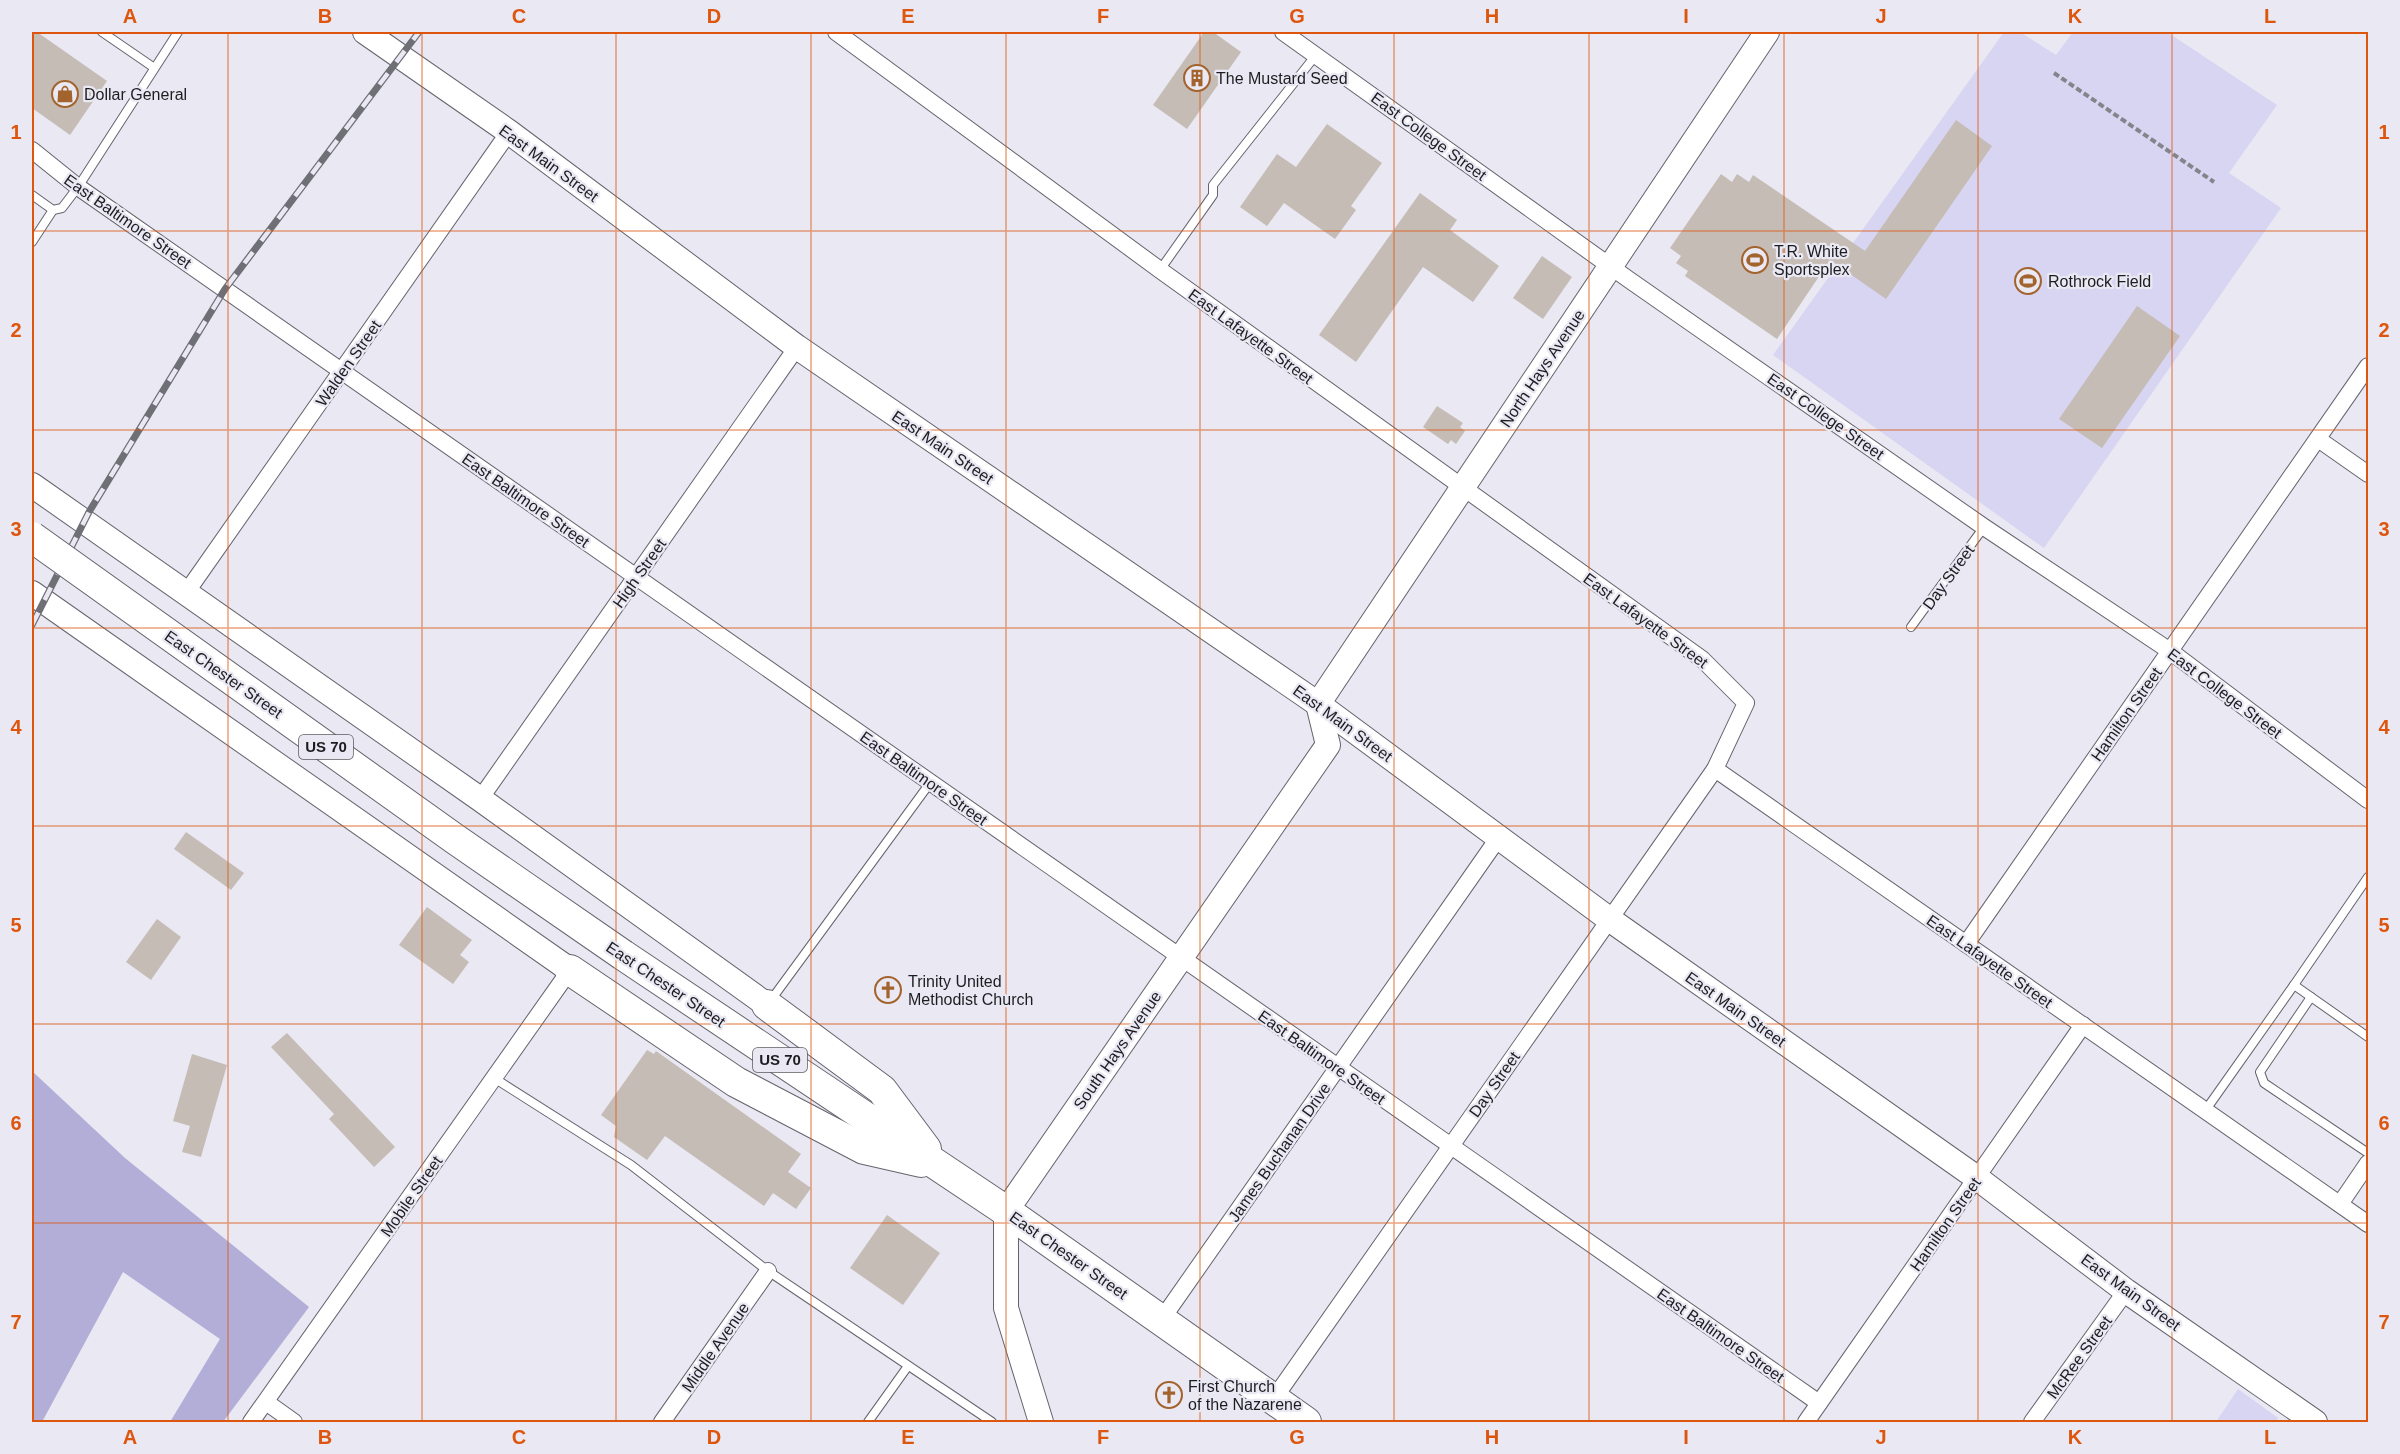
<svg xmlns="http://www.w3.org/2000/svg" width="2400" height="1454" font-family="Helvetica,sans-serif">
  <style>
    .green { fill: #d7d5f1 }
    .forest { fill: #b2aed8 }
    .building { fill: #c5bcb6 }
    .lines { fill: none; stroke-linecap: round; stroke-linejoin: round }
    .lane-casing { stroke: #65646d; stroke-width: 10 }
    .street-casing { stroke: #65646d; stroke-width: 18 }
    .secondary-casing { stroke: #65646d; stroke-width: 26 }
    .highway-casing { stroke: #65646d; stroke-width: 32 }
    .path { stroke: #85848c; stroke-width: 4; stroke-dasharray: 6 3; stroke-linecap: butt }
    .lane { stroke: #fff; stroke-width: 8 }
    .street { stroke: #fff; stroke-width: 16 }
    .secondary { stroke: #fff; stroke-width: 24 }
    .highway { stroke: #fff; stroke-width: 30 }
    .rail-casing { stroke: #6f6f76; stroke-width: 7 }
    .rail { stroke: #e9e8f3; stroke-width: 4.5; stroke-dasharray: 14; stroke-linecap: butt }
    .highway-bridge-casing { stroke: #65646d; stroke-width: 32; stroke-linecap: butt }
    .highway-bridge { stroke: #fff; stroke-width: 30 }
    .grid { fill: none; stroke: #de560d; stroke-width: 1.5; stroke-opacity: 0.55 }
    .labels { text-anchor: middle; stroke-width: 4.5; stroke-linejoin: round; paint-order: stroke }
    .shield { fill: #e9e8f3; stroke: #5a5a60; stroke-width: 1.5 }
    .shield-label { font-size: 15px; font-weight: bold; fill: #1d1d21 }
    .poi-label { font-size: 16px; fill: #1d1d21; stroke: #e9e8f3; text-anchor: start }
    .street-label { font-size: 16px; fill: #1d1d21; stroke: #e9e8f3 }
    .neatline { fill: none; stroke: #de560d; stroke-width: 2 }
    .grid-label { font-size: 20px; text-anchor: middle; font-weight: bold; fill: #de560d }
  </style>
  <rect width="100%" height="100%" fill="#e9e8f3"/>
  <g class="green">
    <path d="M2004,32H2020L2056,55L2073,32H2167L2277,105L2229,173L2281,208L2044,548L1773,355Z"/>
    <path d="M2238,1389L2278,1418L2276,1422H2216Z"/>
  </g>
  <path class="forest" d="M32,1071L125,1158L309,1307L223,1422H170L220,1339L123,1272L42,1422H32Z"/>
  <g class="building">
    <path d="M32,32H37L107,81L70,135L32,108Z"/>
    <path d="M1204,32H1213L1241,52L1187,129L1153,105Z"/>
    <path d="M1956,120L1992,146L1886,299L1830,260L1777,339L1685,276L1688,271L1676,263L1681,256L1670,248L1721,174L1732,182L1737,174L1749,182L1753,175L1865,251Z"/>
    <path d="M1327,124L1382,163L1351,206L1356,210L1335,239L1284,203L1267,226L1240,207L1277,154L1296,167Z"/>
    <path d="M1420,193L1457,220L1450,230L1499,266L1473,302L1423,267L1356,362L1319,335Z"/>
    <path d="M1542,256L1572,277L1543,319L1513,298Z"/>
    <path d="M2137,306L2180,336L2102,448L2059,419Z"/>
    <path d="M1437,406L1463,423L1460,427L1465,431L1456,444L1451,440L1448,444L1423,427Z"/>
    <path d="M186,832L244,873L231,890L174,849Z"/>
    <path d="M427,907L472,940L460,955L469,962L453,984L399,945Z"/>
    <path d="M157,919L181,937L151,980L126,962Z"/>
    <path d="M287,1033L395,1147L374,1167L329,1119L334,1114L271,1047Z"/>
    <path d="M647,1050L654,1054L656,1051L801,1154L788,1172L811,1188L796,1209L773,1193L764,1206L665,1136L647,1160L614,1137L616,1126L601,1115Z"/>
    <path d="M192,1054L227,1065L201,1157L182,1152L190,1126L173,1121Z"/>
    <path d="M887,1215L940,1253L903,1305L850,1268Z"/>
  </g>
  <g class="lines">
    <defs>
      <g id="lane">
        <path d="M102,32L153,67"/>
        <path d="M32,195L53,210L32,242"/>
        <path d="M53,210L62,208L78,187L178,32"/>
        <path d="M1160,270L1213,195V185L1316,55"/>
        <path d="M1911,627L1984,527"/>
        <path d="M2294,985L2368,877"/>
        <path d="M2311,997L2260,1072L2264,1083L2368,1153"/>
        <path d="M771,1000L930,783"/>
        <path d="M494,1078L631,1165L768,1271L992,1422"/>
        <path d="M2205,1111L2294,985L2368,1037"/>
        <path d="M868,1422L908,1366"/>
      </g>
      <g id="street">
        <path d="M836,32L1160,270L1702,659L1746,703L1715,769L1273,1400"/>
        <path d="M1283,32L1628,279L1984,527L2170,651L2368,800"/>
        <path d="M32,150L78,187L1819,1403"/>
        <path d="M2318,439L2368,474"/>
        <path d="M186,593L509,132"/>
        <path d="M1715,769L2368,1224"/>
        <path d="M480,799L797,347"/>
        <path d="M1966,944L2368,366"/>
        <path d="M2340,1204L2368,1163"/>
        <path d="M1162,1319L1499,837"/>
        <path d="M266,1402L294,1422"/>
        <path d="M251,1422L570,970"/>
        <path d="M662,1422L768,1271"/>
        <path d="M1806,1422L2083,1025"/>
        <path d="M2032,1422L2126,1291"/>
      </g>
      <g id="secondary">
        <path d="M365,32L509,132L797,347L1318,704L1609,919L1977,1178L2126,1291L2315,1422"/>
        <path d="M32,485L480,799L767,1005"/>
        <path d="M32,593L570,970"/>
        <path d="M1318,704L1767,32"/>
        <path d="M1041,1422L1006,1308V1211L1328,745L1318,704"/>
      </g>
      <g id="highway">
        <path d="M623,955L1006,1211L1306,1422"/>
        <path d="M570,970L736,1082L864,1149L921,1162"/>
        <path d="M767,1005L882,1090L926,1149"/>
      </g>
    </defs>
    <use href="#lane" class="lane-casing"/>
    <use href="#street" class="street-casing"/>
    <use href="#secondary" class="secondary-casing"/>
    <use href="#highway" class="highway-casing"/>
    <path class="path" d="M2054,73L2214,182"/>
    <use href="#lane" class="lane"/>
    <use href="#street" class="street"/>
    <use href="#secondary" class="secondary"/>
    <use href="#highway" class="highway"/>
    <defs>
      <path id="rail" d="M32,625L89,512L225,289L419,32"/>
    </defs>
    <use href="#rail" class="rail-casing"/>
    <use href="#rail" class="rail"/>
    <defs>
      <path id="highway-bridge" d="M32,537L455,839L623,955"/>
    </defs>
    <use href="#highway-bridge" class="highway-bridge-casing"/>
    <use href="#highway-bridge" class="highway-bridge"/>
  </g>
  <path class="grid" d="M228,32V1422M422,32V1422M616,32V1422M811,32V1422M1006,32V1422M1200,32V1422M1394,32V1422M1589,32V1422M1784,32V1422M1978,32V1422M2172,32V1422M32,231H2368M32,430H2368M32,628H2368M32,826H2368M32,1024H2368M32,1223H2368"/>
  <defs>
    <symbol id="building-ring" viewBox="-11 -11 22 22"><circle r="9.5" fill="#e9e8f3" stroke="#a3632c" stroke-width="1.5"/><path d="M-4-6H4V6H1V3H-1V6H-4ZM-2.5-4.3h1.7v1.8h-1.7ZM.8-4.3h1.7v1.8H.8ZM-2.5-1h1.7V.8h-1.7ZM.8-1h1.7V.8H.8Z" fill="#a3632c"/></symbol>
    <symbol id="shop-ring" viewBox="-11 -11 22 22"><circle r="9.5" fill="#e9e8f3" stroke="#a3632c" stroke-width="1.5"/><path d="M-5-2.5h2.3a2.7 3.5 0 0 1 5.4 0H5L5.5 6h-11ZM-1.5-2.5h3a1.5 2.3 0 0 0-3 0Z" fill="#a3632c"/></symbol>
    <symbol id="stadium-ring" viewBox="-11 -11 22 22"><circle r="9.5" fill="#e9e8f3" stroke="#a3632c" stroke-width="1.5"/><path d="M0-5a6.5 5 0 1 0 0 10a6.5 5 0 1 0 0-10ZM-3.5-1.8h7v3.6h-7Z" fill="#a3632c"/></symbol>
    <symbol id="church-ring" viewBox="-11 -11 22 22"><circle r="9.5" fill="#e9e8f3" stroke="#a3632c" stroke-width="1.5"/><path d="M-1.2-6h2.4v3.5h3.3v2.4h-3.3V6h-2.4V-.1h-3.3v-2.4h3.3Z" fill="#a3632c"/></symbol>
  </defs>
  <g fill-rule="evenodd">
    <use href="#building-ring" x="1182" y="63" width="30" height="30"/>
    <use href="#shop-ring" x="50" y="79" width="30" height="30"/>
    <use href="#stadium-ring" x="1740" y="245" width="30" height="30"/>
    <use href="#stadium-ring" x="2013" y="266" width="30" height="30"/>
    <use href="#church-ring" x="873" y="975" width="30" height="30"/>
    <use href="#church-ring" x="1154" y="1380" width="30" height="30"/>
  </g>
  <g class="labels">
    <g class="shield">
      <rect x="299" y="735" width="54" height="24" rx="4.5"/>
      <rect x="753" y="1048" width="54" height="24" rx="4.5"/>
    </g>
    <g class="shield-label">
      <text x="326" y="752">US 70</text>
      <text x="780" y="1065">US 70</text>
    </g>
    <g class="poi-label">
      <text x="1216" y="84">The Mustard Seed</text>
      <text x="84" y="100">Dollar General</text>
      <text x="1774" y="257">T.R. White<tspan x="1774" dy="18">Sportsplex</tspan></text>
      <text x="2048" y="287">Rothrock Field</text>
      <text x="908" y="987">Trinity United<tspan x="908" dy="18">Methodist Church</tspan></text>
      <text x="1188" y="1392">First Church<tspan x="1188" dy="18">of the Nazarene</tspan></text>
    </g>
    <g class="street-label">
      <text transform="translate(1429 136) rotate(36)" y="6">East College Street</text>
      <text transform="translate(549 163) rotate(36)" y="6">East Main Street</text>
      <text transform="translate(128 221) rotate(35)" y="6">East Baltimore Street</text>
      <text transform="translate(1251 336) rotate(36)" y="6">East Lafayette Street</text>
      <text transform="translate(348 363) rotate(-55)" y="6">Walden Street</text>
      <text transform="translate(1542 368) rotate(-56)" y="6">North Hays Avenue</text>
      <text transform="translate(1826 416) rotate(35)" y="6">East College Street</text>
      <text transform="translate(943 447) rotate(34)" y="6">East Main Street</text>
      <text transform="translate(526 500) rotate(35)" y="6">East Baltimore Street</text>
      <text transform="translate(639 573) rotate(-55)" y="6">High Street</text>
      <text transform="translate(1948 577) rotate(-54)" y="6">Day Street</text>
      <text transform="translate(1646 620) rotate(36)" y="6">East Lafayette Street</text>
      <text transform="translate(224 674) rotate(35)" y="6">East Chester Street</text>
      <text transform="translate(2225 693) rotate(37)" y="6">East College Street</text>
      <text transform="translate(2126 714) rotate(-55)" y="6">Hamilton Street</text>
      <text transform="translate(1343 723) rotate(36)" y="6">East Main Street</text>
      <text transform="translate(924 778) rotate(35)" y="6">East Baltimore Street</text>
      <text transform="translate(1990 961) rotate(35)" y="6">East Lafayette Street</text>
      <text transform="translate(666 984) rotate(34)" y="6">East Chester Street</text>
      <text transform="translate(1736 1009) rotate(35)" y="6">East Main Street</text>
      <text transform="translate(1117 1050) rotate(-55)" y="6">South Hays Avenue</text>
      <text transform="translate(1322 1057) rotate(35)" y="6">East Baltimore Street</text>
      <text transform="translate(1494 1084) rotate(-55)" y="6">Day Street</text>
      <text transform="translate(1279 1152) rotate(-55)" y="6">James Buchanan Drive</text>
      <text transform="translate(411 1196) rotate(-55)" y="6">Mobile Street</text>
      <text transform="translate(1945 1224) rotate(-55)" y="6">Hamilton Street</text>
      <text transform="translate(1069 1255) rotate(35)" y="6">East Chester Street</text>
      <text transform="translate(2131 1292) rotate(36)" y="6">East Main Street</text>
      <text transform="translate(1721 1335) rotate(35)" y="6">East Baltimore Street</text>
      <text transform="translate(715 1347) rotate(-55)" y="6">Middle Avenue</text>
      <text transform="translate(2079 1357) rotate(-54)" y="6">McRee Street</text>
    </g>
  </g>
  <rect width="2400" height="1454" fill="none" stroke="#e9e8f3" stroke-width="66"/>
  <rect x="33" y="33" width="2334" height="1388" class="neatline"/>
  <g class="grid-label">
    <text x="130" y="23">A</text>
    <text x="325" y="23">B</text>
    <text x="519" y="23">C</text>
    <text x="714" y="23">D</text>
    <text x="908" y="23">E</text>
    <text x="1103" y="23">F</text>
    <text x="1297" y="23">G</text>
    <text x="1492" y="23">H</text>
    <text x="1686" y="23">I</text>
    <text x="1881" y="23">J</text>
    <text x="2075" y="23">K</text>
    <text x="2270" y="23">L</text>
    <text x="16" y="139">1</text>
    <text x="2384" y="139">1</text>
    <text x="16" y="337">2</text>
    <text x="2384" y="337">2</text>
    <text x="16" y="536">3</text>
    <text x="2384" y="536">3</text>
    <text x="16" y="734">4</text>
    <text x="2384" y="734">4</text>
    <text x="16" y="932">5</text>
    <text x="2384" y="932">5</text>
    <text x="16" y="1130">6</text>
    <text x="2384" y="1130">6</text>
    <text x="16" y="1329">7</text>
    <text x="2384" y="1329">7</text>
    <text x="130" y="1444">A</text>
    <text x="325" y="1444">B</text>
    <text x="519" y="1444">C</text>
    <text x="714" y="1444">D</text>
    <text x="908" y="1444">E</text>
    <text x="1103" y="1444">F</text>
    <text x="1297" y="1444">G</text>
    <text x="1492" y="1444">H</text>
    <text x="1686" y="1444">I</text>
    <text x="1881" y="1444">J</text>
    <text x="2075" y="1444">K</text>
    <text x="2270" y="1444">L</text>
  </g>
</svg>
